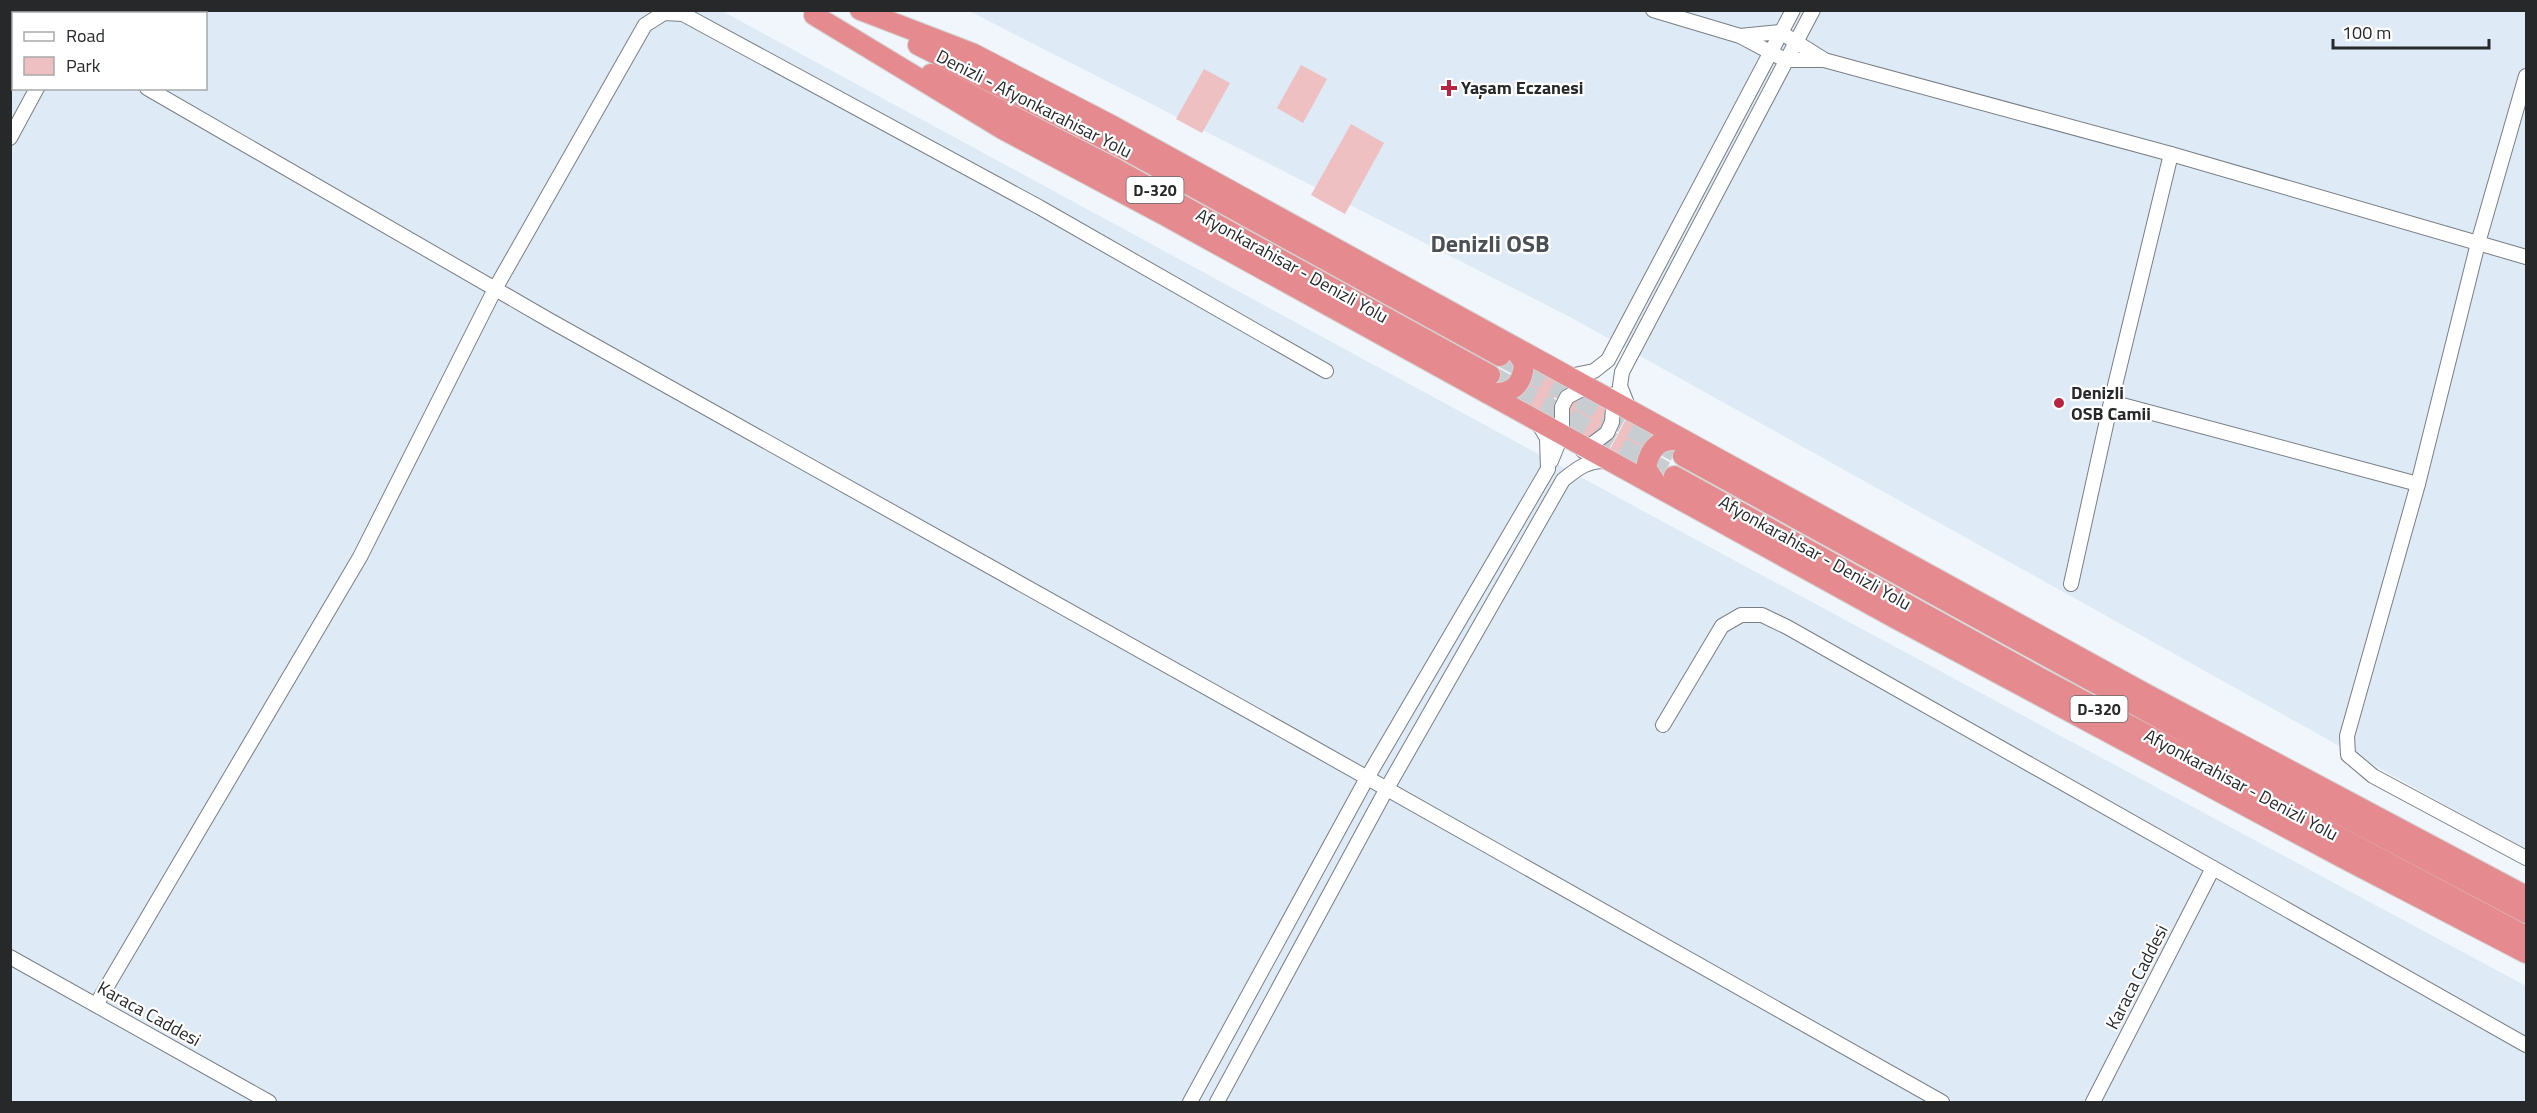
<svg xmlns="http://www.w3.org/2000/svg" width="2537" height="1113" font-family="'Titillium Web',sans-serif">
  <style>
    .built { fill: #deeaf6; fill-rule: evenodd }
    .green { fill: #efc0c1 }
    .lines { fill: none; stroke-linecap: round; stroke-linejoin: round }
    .highway-tunnel { stroke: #c8cdd2; stroke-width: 20; stroke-dasharray: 20 10; stroke-linecap: butt }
    .minor-casing { stroke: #797f84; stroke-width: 16 }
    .highway-casing { stroke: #d4d4d4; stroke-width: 22 }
    .minor { stroke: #fff; stroke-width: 14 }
    .highway { stroke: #e58b8f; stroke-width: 20 }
    .poi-dot { fill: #b6243f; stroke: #fff; stroke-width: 2 }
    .labels { text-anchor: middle; stroke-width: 4.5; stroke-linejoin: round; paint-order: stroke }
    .shield { fill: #fff; stroke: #67686a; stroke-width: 1.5 }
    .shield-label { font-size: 16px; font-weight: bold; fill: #26282a }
    .poi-label { font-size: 18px; font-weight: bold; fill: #26282a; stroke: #fff; text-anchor: start }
    .street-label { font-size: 18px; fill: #26282a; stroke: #fff }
    .district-label { font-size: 24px; font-weight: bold; fill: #4b5055; stroke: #fff }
  </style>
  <rect width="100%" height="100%" fill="#f0f6fc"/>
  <g class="built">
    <path d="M10,11H722L1717,551L2526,986V1102H11ZM14,14H206V88H14Z"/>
    <path d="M969,11H2526V850L1570,317Z"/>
  </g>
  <g class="green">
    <path d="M1301,65L1327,79L1303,123L1277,108Z"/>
    <path d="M1204,69L1230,83L1202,133L1176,119Z"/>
    <path d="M1351,124L1384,143L1345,214L1311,195Z"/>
    <path d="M1530,362L1563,381L1544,417L1509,399Z"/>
    <circle cx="1586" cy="417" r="20"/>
    <path d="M1627,417L1659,434L1641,471L1608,453Z"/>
  </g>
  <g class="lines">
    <g class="highway-tunnel">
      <path d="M1500,356L1683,456"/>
      <path d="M1490,375L1674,476"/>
    </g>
    <defs>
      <g id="minor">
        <path d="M11,10L16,14"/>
        <path d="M1653,10L1740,36L1785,60H1824L2171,154L2526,257"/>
        <path d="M80,14L82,10"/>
        <path d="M1740,36L1780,32L1823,59"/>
        <path d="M2526,76L2478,243L2418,484L2347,736L2348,755L2373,776L2526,858"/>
        <path d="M147,88L549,320L1309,745L1942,1102"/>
        <path d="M10,138L37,88"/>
        <path d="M1569,376L1594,371L1608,360L1793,10"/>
        <path d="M2111,402L2418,484"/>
        <path d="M1630,411L1620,386L1622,372L1813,10"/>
        <path d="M1583,451L1607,433L1612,422L1614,394"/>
        <path d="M1551,461L1562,434V407L1567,397L1590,385"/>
        <path d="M2071,584L2111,402L2171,154"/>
        <path d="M1663,725L1722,626L1741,615H1762L1787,627L2526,1045"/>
        <path d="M10,957L269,1102"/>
        <path d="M96,1005L360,557L495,289L645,25L664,13L683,14L1039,207L1326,371"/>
        <path d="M1190,1102L1367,778L1548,469L1547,438L1538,423"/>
        <path d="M1217,1102L1386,790L1563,480C1578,468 1588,460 1607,461"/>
        <path d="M2093,1102L2213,868"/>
      </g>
      <g id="highway">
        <path d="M860,10L972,53L1111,125L2148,695L2526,896"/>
        <path d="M814,15L1004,130L1164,215L1893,617L2343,858L2526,953"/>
        <path d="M918,45L1126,150L1500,356"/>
        <path d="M931,74L1116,169L1490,375"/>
        <path d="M1487,393C1510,395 1523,387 1524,363L1513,347"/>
        <path d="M1683,456L2208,745L2526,913"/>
        <path d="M1674,476L2044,680L2526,936"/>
        <path d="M1658,486L1646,468C1650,446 1660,438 1682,440"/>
      </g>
    </defs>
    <use href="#minor" class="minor-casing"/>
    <use href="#highway" class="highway-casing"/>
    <use href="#minor" class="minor"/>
    <use href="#highway" class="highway"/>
  </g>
  <g class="poi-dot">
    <path d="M1446 79h6v6h6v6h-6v6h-6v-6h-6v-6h6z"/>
    <circle cx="2059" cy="403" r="6"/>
  </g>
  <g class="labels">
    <g class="shield">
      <rect x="1126.5" y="177" width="57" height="26" rx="4.5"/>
      <rect x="2070.5" y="696" width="57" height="26" rx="4.5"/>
    </g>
    <g class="shield-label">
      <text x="1155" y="196">D-320</text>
      <text x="2099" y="715">D-320</text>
    </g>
    <g class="poi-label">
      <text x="1461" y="94">Yaşam Eczanesi</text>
      <text x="2071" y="399">Denizli<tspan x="2071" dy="21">OSB Camii</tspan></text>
    </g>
    <g class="street-label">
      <text transform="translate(1034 104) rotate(27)" y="6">Denizli - Afyonkarahisar Yolu</text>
      <text transform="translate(1292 266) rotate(29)" y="6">Afyonkarahisar - Denizli Yolu</text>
      <text transform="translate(1815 553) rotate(29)" y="6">Afyonkarahisar - Denizli Yolu</text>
      <text transform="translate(2241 785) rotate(28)" y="6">Afyonkarahisar - Denizli Yolu</text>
      <text transform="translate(2137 977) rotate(-63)" y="6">Karaca Caddesi</text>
      <text transform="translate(149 1014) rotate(29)" y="6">Karaca Caddesi</text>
    </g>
    <g class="district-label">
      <text x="1490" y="252">Denizli OSB</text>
    </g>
  </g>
  <rect width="2537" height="1113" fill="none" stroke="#26282a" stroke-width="24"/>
  <rect x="12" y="12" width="195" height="78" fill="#ffffff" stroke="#a8a9aa" stroke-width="1.5"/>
  <rect x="24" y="32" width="30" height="9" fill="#ffffff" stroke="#a8a9aa" stroke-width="1.5"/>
  <text x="66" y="42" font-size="18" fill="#26282a">Road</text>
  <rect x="24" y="57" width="30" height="18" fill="#efc0c1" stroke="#a8a9aa" stroke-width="1.5"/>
  <text x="66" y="72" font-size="18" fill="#26282a">Park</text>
  <path d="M2333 39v9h156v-9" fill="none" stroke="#26282a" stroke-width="3"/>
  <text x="2342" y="39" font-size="18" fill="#26282a" stroke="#ffffff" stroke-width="4.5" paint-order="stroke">100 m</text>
</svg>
